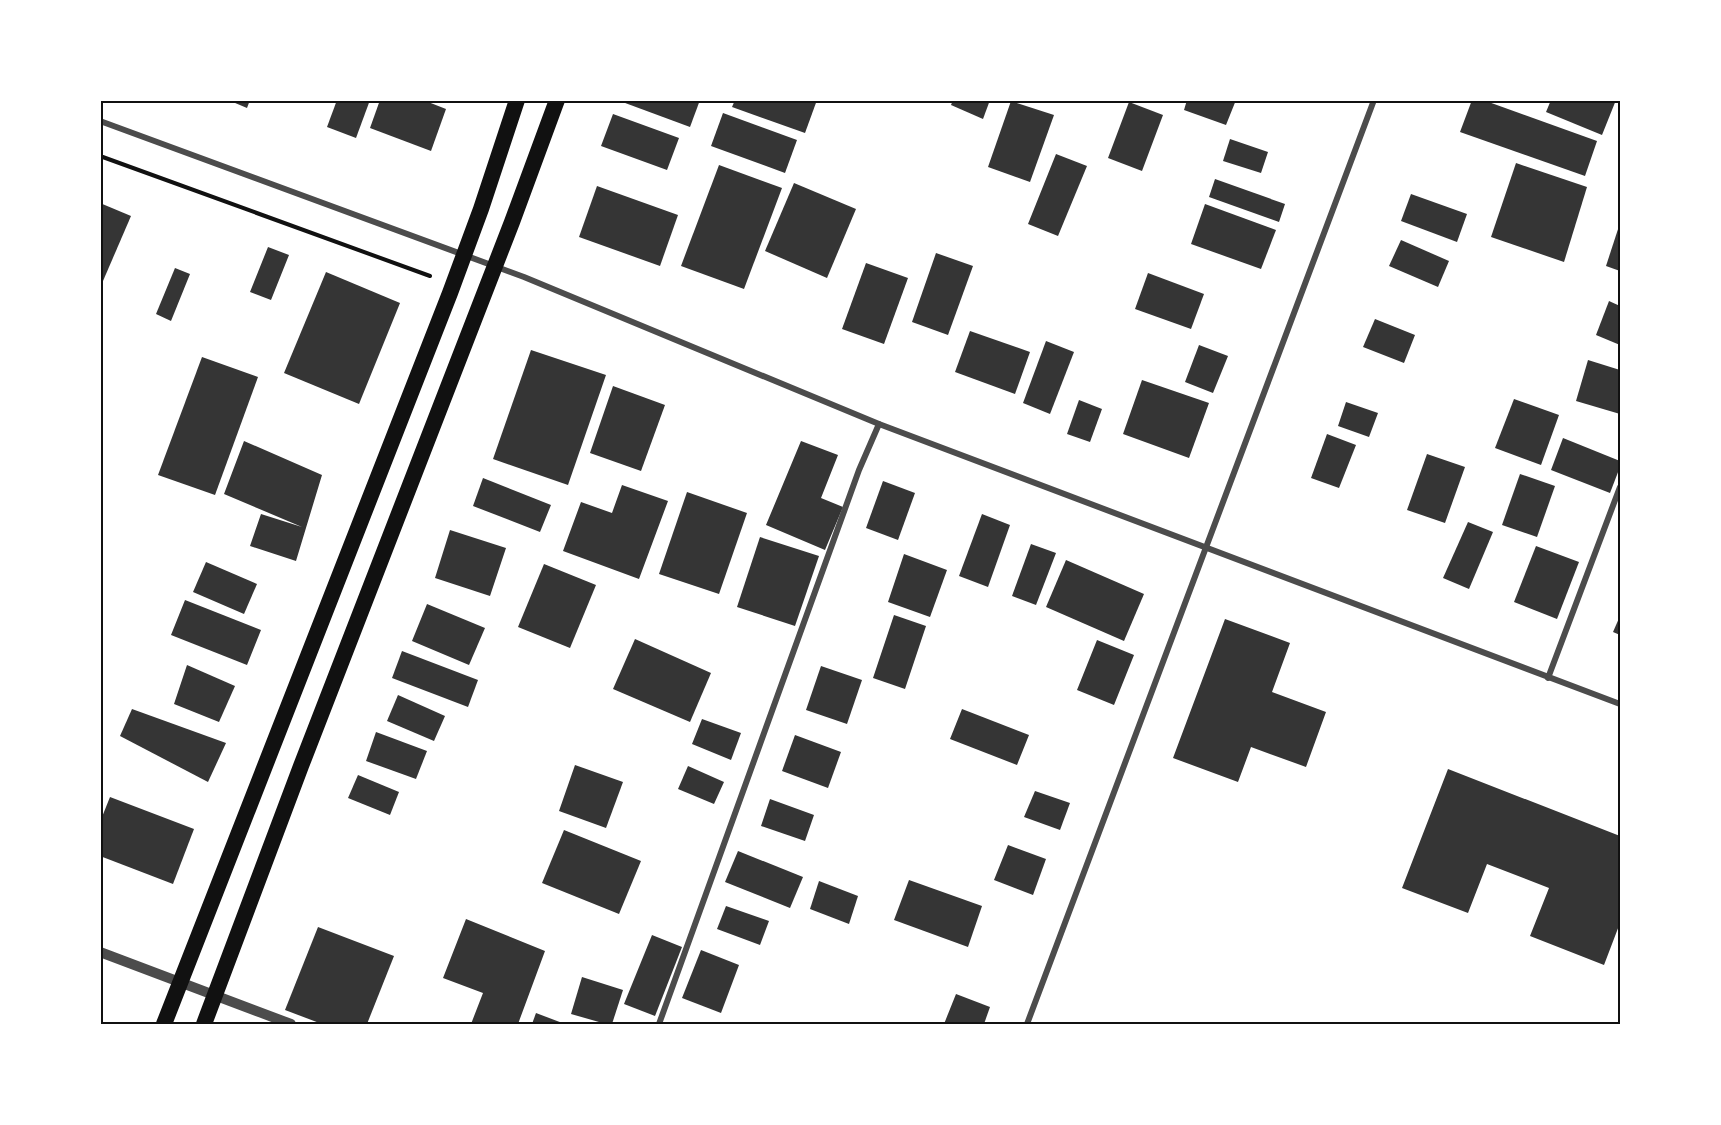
<svg xmlns="http://www.w3.org/2000/svg" width="1721" height="1125" font-family="'Playfair Display',serif">
  <style>
    .building { fill: #353535 }
    .lines { fill: none; stroke-linecap: round; stroke-linejoin: round }
    .path { stroke: #111; stroke-width: 4 }
    .minor { stroke: #4c4c4c; stroke-width: 6 }
    .tertiary { stroke: #4c4c4c; stroke-width: 10 }
    .trunk { stroke: #111; stroke-width: 16 }
    .neatline { fill: none; stroke: #111; stroke-width: 2 }
  </style>
  <rect width="100%" height="100%" fill="#fff"/>
  <g class="building">
    <path d="M228,100H250L247,108Z"/>
    <path d="M337,100H370L356,138L327,127Z"/>
    <path d="M380,100H423L446,109L431,151L370,128Z"/>
    <path d="M617,100H700L690,127Z"/>
    <path d="M735,100H817L805,133L732,107Z"/>
    <path d="M953,100H990L983,119L951,105Z"/>
    <path d="M1187,100H1236L1226,125L1184,110Z"/>
    <path d="M1472,100H1483L1597,141L1585,176L1460,132Z"/>
    <path d="M1551,100H1616L1602,135L1546,112Z"/>
    <path d="M1011,101L1054,115L1030,182L988,167Z"/>
    <path d="M1129,102L1163,115L1142,171L1108,158Z"/>
    <path d="M723,113L797,140L785,173L711,146Z"/>
    <path d="M613,114L679,138L667,170L601,146Z"/>
    <path d="M1230,139L1268,152L1261,173L1223,161Z"/>
    <path d="M1056,154L1087,166L1058,236L1028,224Z"/>
    <path d="M1516,163L1587,187L1564,262L1491,237Z"/>
    <path d="M719,165L782,188L744,289L681,266Z"/>
    <path d="M1215,179L1285,204L1279,222L1209,197Z"/>
    <path d="M794,183L856,209L827,278L765,251Z"/>
    <path d="M597,186L678,215L660,266L579,237Z"/>
    <path d="M1411,194L1467,214L1457,242L1401,221Z"/>
    <path d="M100,203L131,216L103,281L100,280Z"/>
    <path d="M1205,204L1276,230L1261,269L1191,244Z"/>
    <path d="M1620,223V271L1606,266Z"/>
    <path d="M1401,240L1449,261L1438,287L1389,266Z"/>
    <path d="M268,247L289,255L271,300L250,292Z"/>
    <path d="M936,253L973,266L948,335L912,322Z"/>
    <path d="M866,263L908,278L884,344L842,329Z"/>
    <path d="M175,268L190,274L171,321L156,314Z"/>
    <path d="M326,272L400,303L359,404L284,373Z"/>
    <path d="M1148,273L1204,294L1191,329L1135,309Z"/>
    <path d="M1609,301L1620,306V345L1596,335Z"/>
    <path d="M1375,319L1415,335L1404,363L1363,347Z"/>
    <path d="M970,331L1030,352L1015,394L955,372Z"/>
    <path d="M1046,341L1074,352L1050,414L1023,403Z"/>
    <path d="M1199,345L1228,356L1213,393L1185,382Z"/>
    <path d="M531,350L606,375L568,485L493,459Z"/>
    <path d="M202,357L258,377L215,495L158,475Z"/>
    <path d="M1588,360L1620,370V414L1576,401Z"/>
    <path d="M1142,380L1209,403L1189,458L1123,434Z"/>
    <path d="M613,386L665,405L641,471L590,453Z"/>
    <path d="M1514,399L1559,415L1541,465L1495,448Z"/>
    <path d="M1079,400L1102,409L1090,442L1067,434Z"/>
    <path d="M1346,402L1378,413L1369,437L1338,426Z"/>
    <path d="M1327,434L1356,445L1339,488L1311,478Z"/>
    <path d="M1563,438L1620,461V467L1610,493L1551,470Z"/>
    <path d="M244,441L322,475L296,561L250,546L261,514L302,527L224,494Z"/>
    <path d="M801,441L838,455L821,498L843,507L825,550L766,525Z"/>
    <path d="M1427,454L1465,467L1445,523L1407,510Z"/>
    <path d="M1520,474L1555,486L1537,537L1502,525Z"/>
    <path d="M483,478L551,505L540,532L473,506Z"/>
    <path d="M883,481L915,493L898,540L866,528Z"/>
    <path d="M622,485L668,501L639,579L563,551L581,502L612,513Z"/>
    <path d="M687,492L747,513L719,594L659,574Z"/>
    <path d="M982,514L1010,525L988,587L959,576Z"/>
    <path d="M1468,522L1493,532L1469,589L1443,578Z"/>
    <path d="M450,530L506,548L490,596L435,578Z"/>
    <path d="M760,537L819,556L795,626L737,607Z"/>
    <path d="M1031,544L1056,553L1036,605L1012,596Z"/>
    <path d="M1536,546L1579,562L1557,619L1514,602Z"/>
    <path d="M904,554L947,570L930,617L888,602Z"/>
    <path d="M1066,560L1144,594L1124,641L1046,607Z"/>
    <path d="M206,562L257,584L244,614L193,592Z"/>
    <path d="M544,564L596,585L570,648L518,627Z"/>
    <path d="M185,600L261,630L247,665L171,635Z"/>
    <path d="M427,604L485,628L469,665L412,641Z"/>
    <path d="M894,615L926,626L905,689L873,678Z"/>
    <path d="M1620,616V635L1613,632Z"/>
    <path d="M1225,619L1290,643L1272,692L1326,712L1306,767L1251,747L1238,782L1173,758Z"/>
    <path d="M635,639L711,673L690,722L613,689Z"/>
    <path d="M1097,640L1134,655L1114,705L1077,690Z"/>
    <path d="M402,651L478,680L468,707L392,678Z"/>
    <path d="M187,665L235,686L219,722L174,704Z"/>
    <path d="M821,666L862,680L847,724L806,710Z"/>
    <path d="M398,695L445,716L434,741L387,721Z"/>
    <path d="M132,709L226,743L208,782L120,736Z"/>
    <path d="M962,709L1029,735L1017,765L950,739Z"/>
    <path d="M702,719L741,733L731,760L692,744Z"/>
    <path d="M376,732L427,751L416,779L366,761Z"/>
    <path d="M795,735L841,752L828,788L782,771Z"/>
    <path d="M575,765L623,782L606,828L559,811Z"/>
    <path d="M688,766L724,782L714,804L678,789Z"/>
    <path d="M1448,769L1620,836V923L1604,965L1530,936L1549,888L1487,864L1468,913L1402,888Z"/>
    <path d="M358,775L399,792L390,815L348,798Z"/>
    <path d="M1035,791L1070,803L1060,830L1024,817Z"/>
    <path d="M110,797L194,829L173,884L100,856V822Z"/>
    <path d="M770,799L814,815L805,841L761,826Z"/>
    <path d="M564,830L641,861L619,914L542,883Z"/>
    <path d="M1008,845L1046,859L1033,895L994,880Z"/>
    <path d="M738,851L803,877L790,908L725,882Z"/>
    <path d="M909,880L982,906L968,947L894,920Z"/>
    <path d="M819,881L858,896L849,924L810,909Z"/>
    <path d="M726,906L769,921L760,945L717,929Z"/>
    <path d="M466,919L545,951L518,1024H471L483,993L443,978Z"/>
    <path d="M318,927L394,956L367,1024H322L285,1010Z"/>
    <path d="M652,935L682,947L655,1016L624,1004Z"/>
    <path d="M701,950L739,965L721,1013L682,998Z"/>
    <path d="M582,977L623,990L612,1024H606L571,1014Z"/>
    <path d="M956,994L990,1007L984,1024H944Z"/>
    <path d="M536,1013L565,1024H532Z"/>
  </g>
  <g class="lines">
    <path class="path" d="M100,156L430,276"/>
    <g class="minor">
      <path d="M100,121L524,277L879,424L1620,704"/>
      <path d="M1548,678L1620,487"/>
      <path d="M659,1024L859,470L879,424"/>
      <path d="M1027,1024L1374,100"/>
    </g>
    <path class="tertiary" d="M100,952L291,1024"/>
    <g class="trunk">
      <path d="M164,1024L450,293L481,209L517,100"/>
      <path d="M204,1024L301,766L512,222L557,100"/>
    </g>
  </g>
  <rect width="1721" height="1125" fill="none" stroke="#ffffff" stroke-width="204"/>
  <rect x="102" y="102" width="1517" height="921" class="neatline"/>
</svg>
